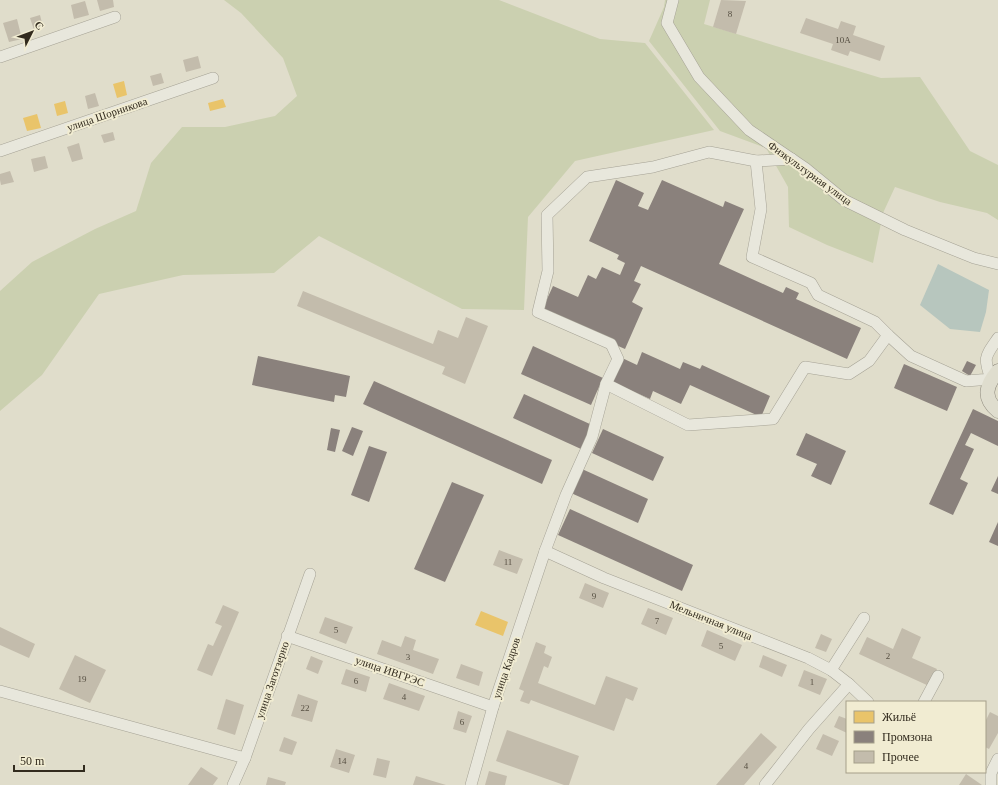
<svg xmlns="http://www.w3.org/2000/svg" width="998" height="785" font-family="'Times New Roman',serif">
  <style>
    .green { fill: #cbd0b0 }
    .water { fill: #b7c6be }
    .homes { fill: #e9c46a }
    .industry { fill: #8a817c }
    .building { fill: #c3bcac }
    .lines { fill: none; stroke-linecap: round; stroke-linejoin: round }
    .minor-casing { stroke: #a5a295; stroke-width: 12 }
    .major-casing { stroke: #8b877b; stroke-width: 15 }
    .minor { stroke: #e8e7dc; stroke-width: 11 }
    .major { stroke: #dfddce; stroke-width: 14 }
    .labels { text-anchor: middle; stroke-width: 4; stroke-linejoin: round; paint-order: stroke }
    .number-label { font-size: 9px; fill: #564f42 }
    .street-label { font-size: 11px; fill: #322b1e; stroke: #f1ecd2 }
  </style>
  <rect width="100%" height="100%" fill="#e0ddcb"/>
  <g class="green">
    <path d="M224,0H499L600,39L645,43L714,130L575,161L528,217L524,310L462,309L319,236L274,273L183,275L99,294L42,375L0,411V291L32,262L95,229L136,211L151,163L182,127H225L275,116L297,96L283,58L241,13Z"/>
    <path d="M665,0H710L704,24L881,78L920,77L970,151L998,165V220L987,213L940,202L895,187L883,213L873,263L827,245L789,227L788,187L766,148L720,131L649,41L664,7Z"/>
  </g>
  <path class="water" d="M938,264L989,290L986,312L980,332L950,329L920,305Z"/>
  <g class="homes">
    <path d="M124,81L127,95L117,98L113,84Z"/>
    <path d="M223,99L226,107L210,111L208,103Z"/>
    <path d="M65,101L68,113L57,116L54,104Z"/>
    <path d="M37,114L41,128L27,131L23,118Z"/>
    <path d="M481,611L508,622L503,636L475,625Z"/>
  </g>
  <g class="industry">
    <path d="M616,180L644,193L638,206L648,210L662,180L723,207L725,201L744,209L719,264L783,293L786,287L799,293L796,299L861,328L847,359L641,266L634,281L641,284L632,302L643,308L625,349L541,312L553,286L578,297L588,275L596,279L602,267L620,275L625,263L617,259L619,255L589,241Z"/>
    <path d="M533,346L603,378L591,405L521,374Z"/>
    <path d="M642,352L680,369L683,362L700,369L702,365L770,396L761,417L690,385L681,404L653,391L650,399L610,381L620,357L637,365Z"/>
    <path d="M258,356L350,376L346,397L335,395L334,402L252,385Z"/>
    <path d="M967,361L976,365L970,376L962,371Z"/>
    <path d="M904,364L957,387L947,411L894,388Z"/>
    <path d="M374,381L552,460L542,484L363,404Z"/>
    <path d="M524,394L592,425L581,449L513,418Z"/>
    <path d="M973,409L998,421V446L971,433L965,445L974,449L960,479L968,483L953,515L929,504Z"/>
    <path d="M352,427L363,431L353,456L342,451Z"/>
    <path d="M331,428L340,430L335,452L327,450Z"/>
    <path d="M603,429L664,457L653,481L592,453Z"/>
    <path d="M806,433L846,451L831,485L811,476L817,464L796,455Z"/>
    <path d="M369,446L387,452L369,502L351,495Z"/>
    <path d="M582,469L648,499L638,523L571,493Z"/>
    <path d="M998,476V494L991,491Z"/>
    <path d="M452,482L484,495L445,582L414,569Z"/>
    <path d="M570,509L693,565L682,591L558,535Z"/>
    <path d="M998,522V546L989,542Z"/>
  </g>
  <g class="building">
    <path d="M97,0H113L114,7L100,11Z"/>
    <path d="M721,0L746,1L736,34L713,27Z"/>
    <path d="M85,1L89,15L74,19L71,5Z"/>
    <path d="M40,15L43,27L34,30L30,18Z"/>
    <path d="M806,18L838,29L841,21L856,26L853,35L885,46L880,61L850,51L848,56L831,50L833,44L800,33Z"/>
    <path d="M17,19L22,39L9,42L3,23Z"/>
    <path d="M198,56L201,68L186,72L183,60Z"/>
    <path d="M161,73L164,83L153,86L150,76Z"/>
    <path d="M95,93L99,106L88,109L85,96Z"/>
    <path d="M113,132L115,140L104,143L101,135Z"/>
    <path d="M79,143L83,159L72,162L67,147Z"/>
    <path d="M45,156L48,168L34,172L31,159Z"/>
    <path d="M10,171L14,182L1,185L0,180V174Z"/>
    <path d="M303,291L433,344L438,330L458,338L466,317L488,326L465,384L442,374L445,367L297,306Z"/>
    <path d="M499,550L523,559L517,574L493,565Z"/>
    <path d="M585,583L609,593L603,608L579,598Z"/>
    <path d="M223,605L239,612L212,676L197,670L208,644L213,646L222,626L215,623Z"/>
    <path d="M648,608L673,618L666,635L641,624Z"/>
    <path d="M325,617L353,627L346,644L319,633Z"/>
    <path d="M0,627L35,644L29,658L0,645Z"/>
    <path d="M902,628L921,637L912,658L937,669L929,686L859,654L867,637L893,649Z"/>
    <path d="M707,630L742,645L735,661L701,646Z"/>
    <path d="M821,634L832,639L826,652L815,648Z"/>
    <path d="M405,636L416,640L413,650L439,659L433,674L377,654L382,640L401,647Z"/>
    <path d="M536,642L546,646L544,653L552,657L548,668L544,666L538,683L595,705L606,676L638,688L633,701L626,698L614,731L531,700L529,704L520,701L524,691L519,689Z"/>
    <path d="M75,655L106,670L90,703L59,689Z"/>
    <path d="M763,655L787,665L782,677L759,667Z"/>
    <path d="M311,656L323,661L318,674L306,669Z"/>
    <path d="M461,664L483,672L479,686L456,678Z"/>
    <path d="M346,669L370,677L366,692L341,684Z"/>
    <path d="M804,670L827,679L820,695L798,686Z"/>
    <path d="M389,683L425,696L419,711L383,699Z"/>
    <path d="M298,694L318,701L312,722L291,716Z"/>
    <path d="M226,699L244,705L235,735L217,729Z"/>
    <path d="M458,711L472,716L466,733L453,729Z"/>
    <path d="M990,712L998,716V733L989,749L985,747V722Z"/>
    <path d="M839,716L847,719V733L834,727Z"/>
    <path d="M507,730L579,756L569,785H564L496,761Z"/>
    <path d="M761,733L777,747L744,785H716Z"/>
    <path d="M823,734L839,741L832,756L816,749Z"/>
    <path d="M284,737L297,742L292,755L279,751Z"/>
    <path d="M336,749L355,755L349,773L330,767Z"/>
    <path d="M377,758L390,761L386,778L373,775Z"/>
    <path d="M201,767L218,778L213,785H188Z"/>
    <path d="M489,771L507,776L505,785H485Z"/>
    <path d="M966,774L982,785H959Z"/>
    <path d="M416,776L446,785H413Z"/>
    <path d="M268,777L286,782L285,785H266Z"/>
  </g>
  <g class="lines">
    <defs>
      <g id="minor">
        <path d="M673,0L667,23L699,77L749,130L805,168L844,200L905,230L974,258L998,264"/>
        <path d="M0,57L115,17"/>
        <path d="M0,151L213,78"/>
        <path d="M756,161L761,209L752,257L811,283L818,295L875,322L888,335"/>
        <path d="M606,384L688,425L773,419L805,367L849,374L869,361L888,335L911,356L966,381L991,379C983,357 985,357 998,338"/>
        <path d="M545,551L604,578L808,658L831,670L849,684L868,702"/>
        <path d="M287,636L493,707"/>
        <path d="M831,670L864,618"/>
        <path d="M0,691L245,758"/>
        <path d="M924,702L938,676"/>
        <path d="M233,785L245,758L310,574"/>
        <path d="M471,785L493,707L545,551L566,495L592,437L606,384L618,359L611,344L538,312L548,271L547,215L587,177L653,167L709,152L756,161L792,159"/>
        <path d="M765,785L809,729L849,684"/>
        <path d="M991,785V773L998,759"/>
      </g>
      <path id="major" d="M998,371C986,385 982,398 998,411"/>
    </defs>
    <use href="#minor" class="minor-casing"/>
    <use href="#major" class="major-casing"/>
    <use href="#minor" class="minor"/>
    <use href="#major" class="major"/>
  </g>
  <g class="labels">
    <g class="number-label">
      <text x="730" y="17">8</text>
      <text x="843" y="43">10А</text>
      <text x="508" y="565">11</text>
      <text x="594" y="599">9</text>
      <text x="657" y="624">7</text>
      <text x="336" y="633">5</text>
      <text x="721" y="649">5</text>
      <text x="888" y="659">2</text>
      <text x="408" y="660">3</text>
      <text x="82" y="682">19</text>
      <text x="356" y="684">6</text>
      <text x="812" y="685">1</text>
      <text x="404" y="700">4</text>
      <text x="305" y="711">22</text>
      <text x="462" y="725">6</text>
      <text x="342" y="764">14</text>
      <text x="746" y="769">4</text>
    </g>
    <g class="street-label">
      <text transform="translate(107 114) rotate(-19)" y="4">улица Шорникова</text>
      <text transform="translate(810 173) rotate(36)" y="4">Физкультурная улица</text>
      <text transform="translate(711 620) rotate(22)" y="4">Мельничная улица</text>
      <text transform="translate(506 668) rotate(-71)" y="4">улица Кадров</text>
      <text transform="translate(390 671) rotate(19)" y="4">улица ИВГРЭС</text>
      <text transform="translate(272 680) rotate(-71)" y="4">улица Заготзерно</text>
    </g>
  </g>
  <rect x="846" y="701" width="140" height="72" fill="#f1ecd2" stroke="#a59f8a"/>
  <rect x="854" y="711" width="20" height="12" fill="#e9c46a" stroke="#a59f8a"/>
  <text x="882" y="721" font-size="12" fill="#322b1e">Жильё</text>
  <rect x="854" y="731" width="20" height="12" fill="#8a817c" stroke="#a59f8a"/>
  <text x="882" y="741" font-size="12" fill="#322b1e">Промзона</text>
  <rect x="854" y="751" width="20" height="12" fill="#c3bcac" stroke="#a59f8a"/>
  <text x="882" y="761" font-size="12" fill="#322b1e">Прочее</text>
  <g transform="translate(32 32) rotate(48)" stroke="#f1ecd2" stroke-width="3" paint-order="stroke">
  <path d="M0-3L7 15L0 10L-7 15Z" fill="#322b1e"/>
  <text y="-6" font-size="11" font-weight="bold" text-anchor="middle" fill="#322b1e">С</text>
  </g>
  <path d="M14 765v6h70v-6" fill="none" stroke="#322b1e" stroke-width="2"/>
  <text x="20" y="765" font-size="12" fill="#322b1e" stroke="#f1ecd2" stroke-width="3" paint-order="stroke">50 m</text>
</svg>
